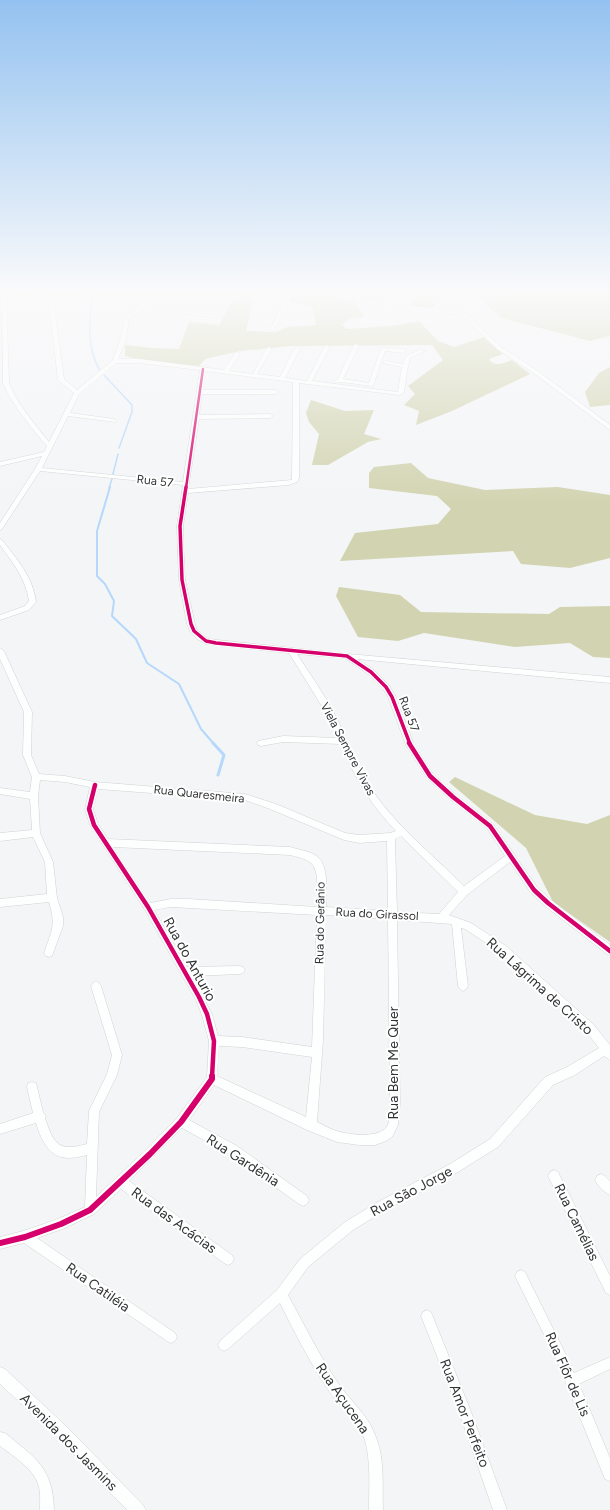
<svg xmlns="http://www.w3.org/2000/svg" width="610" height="1510" font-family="Figtree,sans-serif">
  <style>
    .forest { fill: #d2d4b1 }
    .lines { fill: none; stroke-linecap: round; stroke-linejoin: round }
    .stream-far2 { stroke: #b6d8fb; stroke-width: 1.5 }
    .stream-far1 { stroke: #b6d8fb; stroke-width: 2 }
    .stream { stroke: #b6d8fb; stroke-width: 3 }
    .minor-casing { stroke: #d1d2d3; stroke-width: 1 }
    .tertiary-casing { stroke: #d1d2d3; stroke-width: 1 }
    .minor { fill: #fdfefe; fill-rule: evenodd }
    .tertiary { fill: #fdfefe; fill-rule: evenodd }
    .cycleway-far3-casing { stroke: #fff; stroke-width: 4 }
    .cycleway-far2-casing { stroke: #fff; stroke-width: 5.5 }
    .cycleway-far1-casing { stroke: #fff; stroke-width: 7 }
    .cycleway-casing { stroke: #fff; stroke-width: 8 }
    .cycleway-far3 { stroke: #d6006c; stroke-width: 2.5 }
    .cycleway-far2 { stroke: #d6006c; stroke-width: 3.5 }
    .cycleway-far1 { stroke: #d6006c; stroke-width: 4.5 }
    .cycleway { stroke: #d6006c; stroke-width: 6 }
    .labels { text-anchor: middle; stroke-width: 4; stroke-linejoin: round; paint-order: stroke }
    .street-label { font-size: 12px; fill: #313233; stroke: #fff }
    .near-street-label { font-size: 14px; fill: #313233; stroke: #fff }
  </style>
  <rect width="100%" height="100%" fill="#f4f5f7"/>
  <g class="forest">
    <path d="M364,291H381L378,301L360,298Z"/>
    <path d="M421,291H450L432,308L410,306Z"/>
    <path d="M477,291H610V336L590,341L501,318L481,299Z"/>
    <path d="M296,292L354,301L364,316L349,319L342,325L347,329L391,326L419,321L438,341L454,347L484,337L503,354L489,359C495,368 503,363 512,360L530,374L452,411L416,425L419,411L404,405L415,394L408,386L443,360L432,345L291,346L240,351L205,359L199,366L142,360L125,356V345L151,348L179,349L189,322L219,325L233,300L246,297L254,298L246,331L276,332L287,327L316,325L312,306L289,302Z"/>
    <path d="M610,367V405L590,407L585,392L599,373Z"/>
    <path d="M311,400L345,411L374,410L364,434L381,439L368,442L328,465H312L319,434L309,422L306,413Z"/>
    <path d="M411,463L428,478L485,490L558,487L610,495V558L570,568L521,564L513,551L340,561L355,533L438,524L451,509L437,496L369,488V473L374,467Z"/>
    <path d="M339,587L400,595L421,612L549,614L560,607L610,606V658L593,657L570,643L515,647L424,633L398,641L358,637L336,596Z"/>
    <path d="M455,777L535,815L587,824L610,815V942L553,902L526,848L449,782Z"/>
  </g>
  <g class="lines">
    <g class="stream-far2">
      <path d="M93,291C89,318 86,347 100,371"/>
      <path d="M104,375L132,405V412L119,448"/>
      <path d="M113,474L118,454"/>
      <path d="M109,488L112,479"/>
    </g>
    <path class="stream-far1" d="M110,487L97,531V576L105,584L114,601L112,616L136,639L147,663L179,684L201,729L214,744"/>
    <path class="stream" d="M213,743L224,755L218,775"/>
    <defs>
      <g id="minor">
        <path d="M2,291H6L9,383C16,402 36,426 49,442L74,393L58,380L48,295L39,291H52L64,379L77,390L113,360L120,340L125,318L140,305V303H143L157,291H162L148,303L165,305L181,311L222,316L224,317L222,318L180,313L164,307L145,306L129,319L126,340L118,359H140L224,370L235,353L237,352L240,354L229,371L253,374L266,349L269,347L272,349L257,374L280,377L294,349L297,347L300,349L285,378L307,381L324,347L327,345L330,347L312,381L397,392L398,391L402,367L383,363L386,361L403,364L406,356L420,350L425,351L410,358L408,366L404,392L400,395L299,383V478L297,482L289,485L188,493L183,526V540L185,580L195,624L197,630L208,639L348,654L610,677V683L357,659L374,670L389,685L396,697L414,745L433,774L456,795L493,824L537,887L551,900L610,945V955L607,954L545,906L531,893L510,862L467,895L449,915L471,923L506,946L593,1024L610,1045V1060L604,1056L575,1075L553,1085L498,1147L458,1172L384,1211L353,1230L308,1267L288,1295C304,1324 319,1355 338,1383C352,1403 369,1415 377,1440C385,1462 382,1487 383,1510H369C369,1487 371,1463 365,1440C358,1420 340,1408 329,1391C310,1363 295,1333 280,1303L228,1349L224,1351L220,1349L218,1345L220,1341L277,1290L300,1259L345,1222L376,1203L450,1164L490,1139L545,1077L567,1067L599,1048L585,1030L500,952L465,929L461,928L468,986L466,989L463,991L460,989L458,986L452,924L397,920L400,1103L398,1125L392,1137L386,1141L375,1145H359L337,1142L307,1130L214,1085L189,1120L237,1146L307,1196L309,1200L307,1204L303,1206L299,1204L229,1154L182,1128L129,1181L232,1255L234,1259L232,1263L228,1265L224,1263L121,1189L94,1214L65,1228L37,1238L175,1333L177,1337L175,1341L171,1343L167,1341L24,1243L0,1249V1237C30,1230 57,1220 85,1207L87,1155C56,1164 45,1152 36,1123L0,1134V1124L33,1113L27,1087L28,1083L32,1082L36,1083L37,1087L43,1112L46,1116L45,1118C54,1145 59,1152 87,1144L89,1111L107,1074L112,1055L91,986L93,983L96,981L99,983L101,986L122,1055L117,1075L99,1112L96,1197L146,1150L177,1118L207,1077L209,1041L202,1015L196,1000L145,910L90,825L85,809L90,787L65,782L40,780L38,796L40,833L53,862L57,898L63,917V926L52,956L49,957L46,956L44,953C52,930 56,926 49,902L0,907V899L47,894L45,862L33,837L0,841V833L32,830L30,799L0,794V788L30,792L32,777L23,755L24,712L0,659V648L4,651L32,712L31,755L39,774L65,776L95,782L245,794L276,804L345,833L359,835L390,833L396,831C370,804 355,778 341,744L283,742L261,746L258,745L257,743L258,741L283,736L338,738L323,708L289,653L206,644L197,639L190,631L187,624L179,580L177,526L183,485L40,471L2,529L0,530V523L35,469L42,456L0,466V462L44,452L47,446C32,429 11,403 3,383ZM116,363H140L200,370L183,482L42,468L68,416L116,422L117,421L114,419L70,413L79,394ZM205,371L293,382L292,480L188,489L199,419L270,418L273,416L270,414L199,415L202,394H276L279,392L276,390H203ZM297,654L345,658L368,674L383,689L388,697L406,745L427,778L450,799L487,828L505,856L464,886C433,855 397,827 372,790C358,770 351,748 341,727C329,701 312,677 297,654ZM98,789L245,800L270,809L344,840L359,843L387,841L388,911L326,907C326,894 329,869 319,858C312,851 299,850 290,847L108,839L98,824L93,809ZM401,836L458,892L439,914L397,912L395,839ZM113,847L290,855C297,857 305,858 311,863C320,870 317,896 317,907L189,899H171L150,903ZM171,907L317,915L312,1047L242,1037L218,1036L212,1014L192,976L240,974L243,973L245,970L243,967L240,966L187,967L154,910ZM326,915L388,919L390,1103C389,1110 390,1119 388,1125C381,1139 349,1135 337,1131C330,1129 323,1125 317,1122L323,1040ZM219,1046L242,1047L312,1057L306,1117L217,1076Z"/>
        <path d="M290,291H295L274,330L270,331V330Z"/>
        <path d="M301,291H313L366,301L465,313L501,347L539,372L610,425V430L535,374L497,349L462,315L366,303Z"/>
        <path d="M162,302L225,309L227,310L225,311L164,304L162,303Z"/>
        <path d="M356,344L359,346L343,379L369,383L381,348L403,349L406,351L403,353L385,351L373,386L341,382L335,383L334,382L338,379L353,346Z"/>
        <path d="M0,539L2,540C17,559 33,577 36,602L29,610L0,620V615L25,606L29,601C26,579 13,563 0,545Z"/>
        <path d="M554,1170L558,1172L610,1276V1295L606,1293L550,1180L548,1176L550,1172Z"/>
        <path d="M601,1174L605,1176L610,1181V1195C604,1192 598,1186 595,1180L597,1176Z"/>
        <path d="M521,1270L525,1272L565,1353L574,1373L610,1357V1369L579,1384L610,1458V1481L605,1479L557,1361L517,1280L515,1276L517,1272Z"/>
        <path d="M427,1310L431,1312L470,1409L507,1510H493L458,1409L421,1316L423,1312Z"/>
        <path d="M0,1432L5,1433C35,1458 53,1467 54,1510H40C40,1502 41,1492 38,1484C33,1468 13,1456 0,1446Z"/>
      </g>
      <path id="tertiary" d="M0,1367L5,1369L67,1427L143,1505L146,1510H127L57,1437L0,1384Z"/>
    </defs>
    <use href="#minor" class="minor-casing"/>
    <use href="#tertiary" class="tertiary-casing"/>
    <use href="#minor" class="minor"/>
    <use href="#tertiary" class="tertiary"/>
    <defs>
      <path id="cycleway-far3" d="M186,488L203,369"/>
      <path id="cycleway-far2" d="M186,487L180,526L182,580L191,624L194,631L206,641L216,643L347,656L371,672L386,687L392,697L410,744"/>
      <g id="cycleway-far1">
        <path d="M409,743L430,776L453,797L490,826L534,890L548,903L610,951"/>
        <path d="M95,785L89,809L94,825L148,907L199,997L207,1014L214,1041L212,1077"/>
      </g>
      <path id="cycleway" d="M0,1243L25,1237L61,1224L90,1210L150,1154L181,1122L212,1079V1076"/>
    </defs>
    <use href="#cycleway-far3" class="cycleway-far3-casing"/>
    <use href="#cycleway-far2" class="cycleway-far2-casing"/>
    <use href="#cycleway-far1" class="cycleway-far1-casing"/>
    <use href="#cycleway" class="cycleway-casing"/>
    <use href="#cycleway-far3" class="cycleway-far3"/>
    <use href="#cycleway-far2" class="cycleway-far2"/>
    <use href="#cycleway-far1" class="cycleway-far1"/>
    <use href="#cycleway" class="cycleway"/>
  </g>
  <linearGradient id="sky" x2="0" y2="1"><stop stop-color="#94c2f0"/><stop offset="0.58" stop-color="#fafafb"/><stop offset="1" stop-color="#fafafb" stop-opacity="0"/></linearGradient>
  <rect width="610" height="503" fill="url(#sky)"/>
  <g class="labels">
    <g class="street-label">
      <text transform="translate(155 481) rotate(6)" y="4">Rua 57</text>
      <text transform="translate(409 714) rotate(69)" y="4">Rua 57</text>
      <text transform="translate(348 749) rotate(62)" y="4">Viela Sempre Vivas</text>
      <text transform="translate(199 794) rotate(6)" y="4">Rua Quaresmeira</text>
      <text transform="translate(377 914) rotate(3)" y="4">Rua do Girassol</text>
      <text transform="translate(320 923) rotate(-89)" y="4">Rua do Gerânio</text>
    </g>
    <g class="near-street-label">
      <text transform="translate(190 959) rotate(61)" y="5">Rua do Anturio</text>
      <text transform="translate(540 986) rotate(42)" y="5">Rua Lágrima de Cristo</text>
      <text transform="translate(393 1063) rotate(-90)" y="5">Rua Bem Me Quer</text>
      <text transform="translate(243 1160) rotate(33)" y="5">Rua Gardênia</text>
      <text transform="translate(411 1191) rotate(-28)" y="5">Rua São Jorge</text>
      <text transform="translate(174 1220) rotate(36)" y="5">Rua das Acácias</text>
      <text transform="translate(577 1222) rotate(64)" y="5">Rua Camélias</text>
      <text transform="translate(98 1287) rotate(35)" y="5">Rua Catiléia</text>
      <text transform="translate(568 1374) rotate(66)" y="5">Rua Flôr de Lis</text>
      <text transform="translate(343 1398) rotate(55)" y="5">Rua Açucena</text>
      <text transform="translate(465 1413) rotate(69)" y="5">Rua Amor Perfeito</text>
      <text transform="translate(69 1442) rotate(45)" y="5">Avenida dos Jasmins</text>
    </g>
  </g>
</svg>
